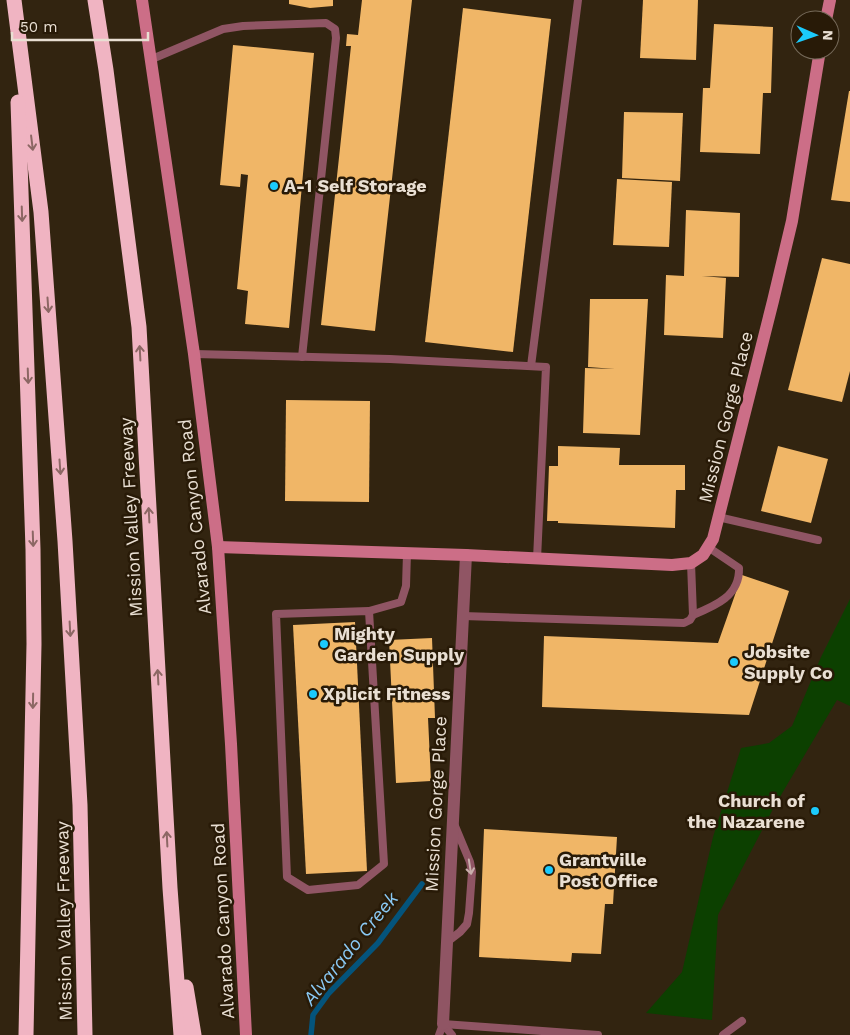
<svg xmlns="http://www.w3.org/2000/svg" width="850" height="1035" font-family="'Work Sans',sans-serif">
  <style>
    .green { fill: #0c4000 }
    .lines { fill: none; stroke-linecap: round; stroke-linejoin: round }
    .stream { stroke: #04547c; stroke-width: 5.5 }
    .building { fill: #f0b667 }
    .lane { stroke: #905564; stroke-width: 8 }
    .street { stroke: #905564; stroke-width: 12 }
    .secondary { stroke: #cc6e87; stroke-width: 12 }
    .highway { stroke: #f0b4c2; stroke-width: 15 }
    .oneway { stroke: #8c6764 }
    .oneway2 { stroke: #caafac }
    .poi-dot { fill: #1bcafc; stroke: #281a07; stroke-width: 2 }
    .labels { text-anchor: middle; stroke-width: 5; stroke-linejoin: round; paint-order: stroke }
    .poi-label { font-size: 18px; font-weight: bold; fill: #e9dfd3; stroke: #281a07; text-anchor: start }
    .street-label { font-size: 18px; fill: #e9dfd3; stroke: #281a07 }
    .water-label { font-size: 19px; font-style: italic; fill: #8ac9f4; stroke: #281a07 }
  </style>
  <rect width="100%" height="100%" fill="#322410"/>
  <path class="green" d="M850,599V706L837,700L774,807L718,915L712,1020L646,1013L682,972L713,837L741,748L769,743L792,726L821,657Z"/>
  <g class="lines">
    <path class="stream" d="M311,1035L313,1015L329,993L378,943L422,884"/>
  </g>
  <g class="building">
    <path d="M289,0H333V6L310,8L289,4Z"/>
    <path d="M362,0H412L375,331L321,325L351,46H346L347,34L358,35Z"/>
    <path d="M643,0H698L696,60L640,58Z"/>
    <path d="M463,8L551,19L513,352L425,342Z"/>
    <path d="M714,24L773,27L771,93H763L760,154L700,152L703,88H710Z"/>
    <path d="M233,45L314,53L289,328L245,324L248,291L237,289L248,175L241,174L240,187L220,185Z"/>
    <path d="M849,91H850V202L831,200Z"/>
    <path d="M624,112L683,113L680,181L622,178Z"/>
    <path d="M617,179L672,182L669,247L613,245Z"/>
    <path d="M686,210L740,213L739,277L702,276L726,278L723,338L664,335L666,275L684,276Z"/>
    <path d="M822,258L850,264V371L842,402L788,390Z"/>
    <path d="M590,299H648L640,435L583,433L585,368L615,369L588,367Z"/>
    <path d="M286,400L370,401L369,502L285,501Z"/>
    <path d="M558,446L620,448L619,465H685V490H676L675,528L558,523V521H547L549,466H558Z"/>
    <path d="M778,446L828,459L811,523L761,511Z"/>
    <path d="M742,575L789,591L749,715L542,707L544,636L718,643Z"/>
    <path d="M355,622L367,871L306,874L293,625Z"/>
    <path d="M432,638L435,718H428L431,781L396,783L389,640Z"/>
    <path d="M484,829L617,837L613,904H605L601,954L572,953L571,962L479,957Z"/>
  </g>
  <g class="lines">
    <g class="lane">
      <path d="M152,59L223,29L243,26L326,23L335,29L336,38L302,357"/>
      <path d="M194,354L390,359L546,367L537,559"/>
      <path d="M531,366L578,0"/>
      <path d="M718,517L818,540"/>
      <path d="M369,611L384,864L358,885L308,890L287,877L276,614Z"/>
      <path d="M369,611L401,602L406,586L407,553"/>
      <path d="M693,615C715,606 740,596 739,568L708,547"/>
      <path d="M463,616L684,623L690,620L693,615L691,563"/>
      <path d="M447,942L460,932L467,924L469,913L472,872L470,862L455,826"/>
      <path d="M443,1024L598,1035"/>
      <path d="M439,1035L443,1024L452,1035"/>
      <path d="M723,1035L742,1021"/>
    </g>
    <path class="street" d="M443,1024L466,555"/>
    <g class="secondary">
      <path d="M142,0L194,354L218,547L231,744L246,1035"/>
      <path d="M826,20L830,0"/>
      <path d="M218,547L466,555L672,565L691,563L703,555L713,539L773,301L792,221L820,50"/>
    </g>
    <g class="highway">
      <path d="M14,0L41,212L65,541L80,805L85,1035"/>
      <path d="M95,0L106,70L139,327L170,888L181,1035"/>
      <path d="M18,102L33,549L34,644L26,1035"/>
      <path d="M186,987L194,1035"/>
    </g>
  </g>
  <defs><path id="oneway-shaft" d="M-6 0H5M1.5-3L5.5 0L1.5 3" fill="none" stroke-width="1.6" stroke-linecap="round" stroke-linejoin="round" transform="scale(1.25)"/></defs>
  <g class="oneway">
    <use href="#oneway-shaft" transform="translate(32 143) rotate(83)"/>
    <use href="#oneway-shaft" transform="translate(22 214) rotate(88)"/>
    <use href="#oneway-shaft" transform="translate(48 305) rotate(86)"/>
    <use href="#oneway-shaft" transform="translate(140 353) rotate(-93)"/>
    <use href="#oneway-shaft" transform="translate(28 376) rotate(88)"/>
    <use href="#oneway-shaft" transform="translate(60 467) rotate(86)"/>
    <use href="#oneway-shaft" transform="translate(149 515) rotate(-93)"/>
    <use href="#oneway-shaft" transform="translate(33 539) rotate(88)"/>
    <use href="#oneway-shaft" transform="translate(70 629) rotate(87)"/>
    <use href="#oneway-shaft" transform="translate(158 677) rotate(-93)"/>
    <use href="#oneway-shaft" transform="translate(33 701) rotate(91)"/>
    <use href="#oneway-shaft" transform="translate(167 839) rotate(-93)"/>
  </g>
  <use class="oneway2" href="#oneway-shaft" transform="translate(470 867) rotate(81)"/>
  <g class="poi-dot">
    <circle cx="274" cy="186" r="5"/>
    <circle cx="324" cy="644" r="5"/>
    <circle cx="734" cy="662" r="5"/>
    <circle cx="313" cy="694" r="5"/>
    <circle cx="815" cy="811" r="5"/>
    <circle cx="549" cy="870" r="5"/>
  </g>
  <g class="labels">
    <g class="poi-label">
      <text x="284" y="192">A-1 Self Storage</text>
      <text x="334" y="640">Mighty<tspan x="334" dy="21">Garden Supply</tspan></text>
      <text x="744" y="658">Jobsite<tspan x="744" dy="21">Supply Co</tspan></text>
      <text x="323" y="700">Xplicit Fitness</text>
      <text x="805" y="807" text-anchor="end">Church of<tspan x="805" dy="21">the Nazarene</tspan></text>
      <text x="559" y="866">Grantville<tspan x="559" dy="21">Post Office</tspan></text>
    </g>
    <g class="street-label">
      <text transform="translate(726 417) rotate(-76)" y="6">Mission Gorge Place</text>
      <text transform="translate(131 517) rotate(-93)" y="6">Mission Valley Freeway</text>
      <text transform="translate(195 517) rotate(-96)" y="6">Alvarado Canyon Road</text>
      <text transform="translate(436 804) rotate(-87)" y="6">Mission Gorge Place</text>
      <text transform="translate(64 921) rotate(-91)" y="6">Mission Valley Freeway</text>
      <text transform="translate(223 921) rotate(-93)" y="6">Alvarado Canyon Road</text>
    </g>
    <g class="water-label">
      <text transform="translate(350 948) rotate(-51)" y="7">Alvarado Creek</text>
    </g>
  </g>
  <g transform="translate(815 35) rotate(92)"><circle r="24" fill="#281a07" stroke="#756959"/>
  <path d="M0-4L9 19L0 12L-9 19Z" fill="#1bcafc"/>
  <text y="-8" font-size="14" font-weight="bold" text-anchor="middle" fill="#e9dfd3">N</text>
  </g>
  <path d="M12 32v8h136v-8" fill="none" stroke="#e9dfd3" stroke-width="2.5"/>
  <text x="20" y="32" font-size="15" fill="#e9dfd3" stroke="#281a07" stroke-width="4" paint-order="stroke">50 m</text>
</svg>
